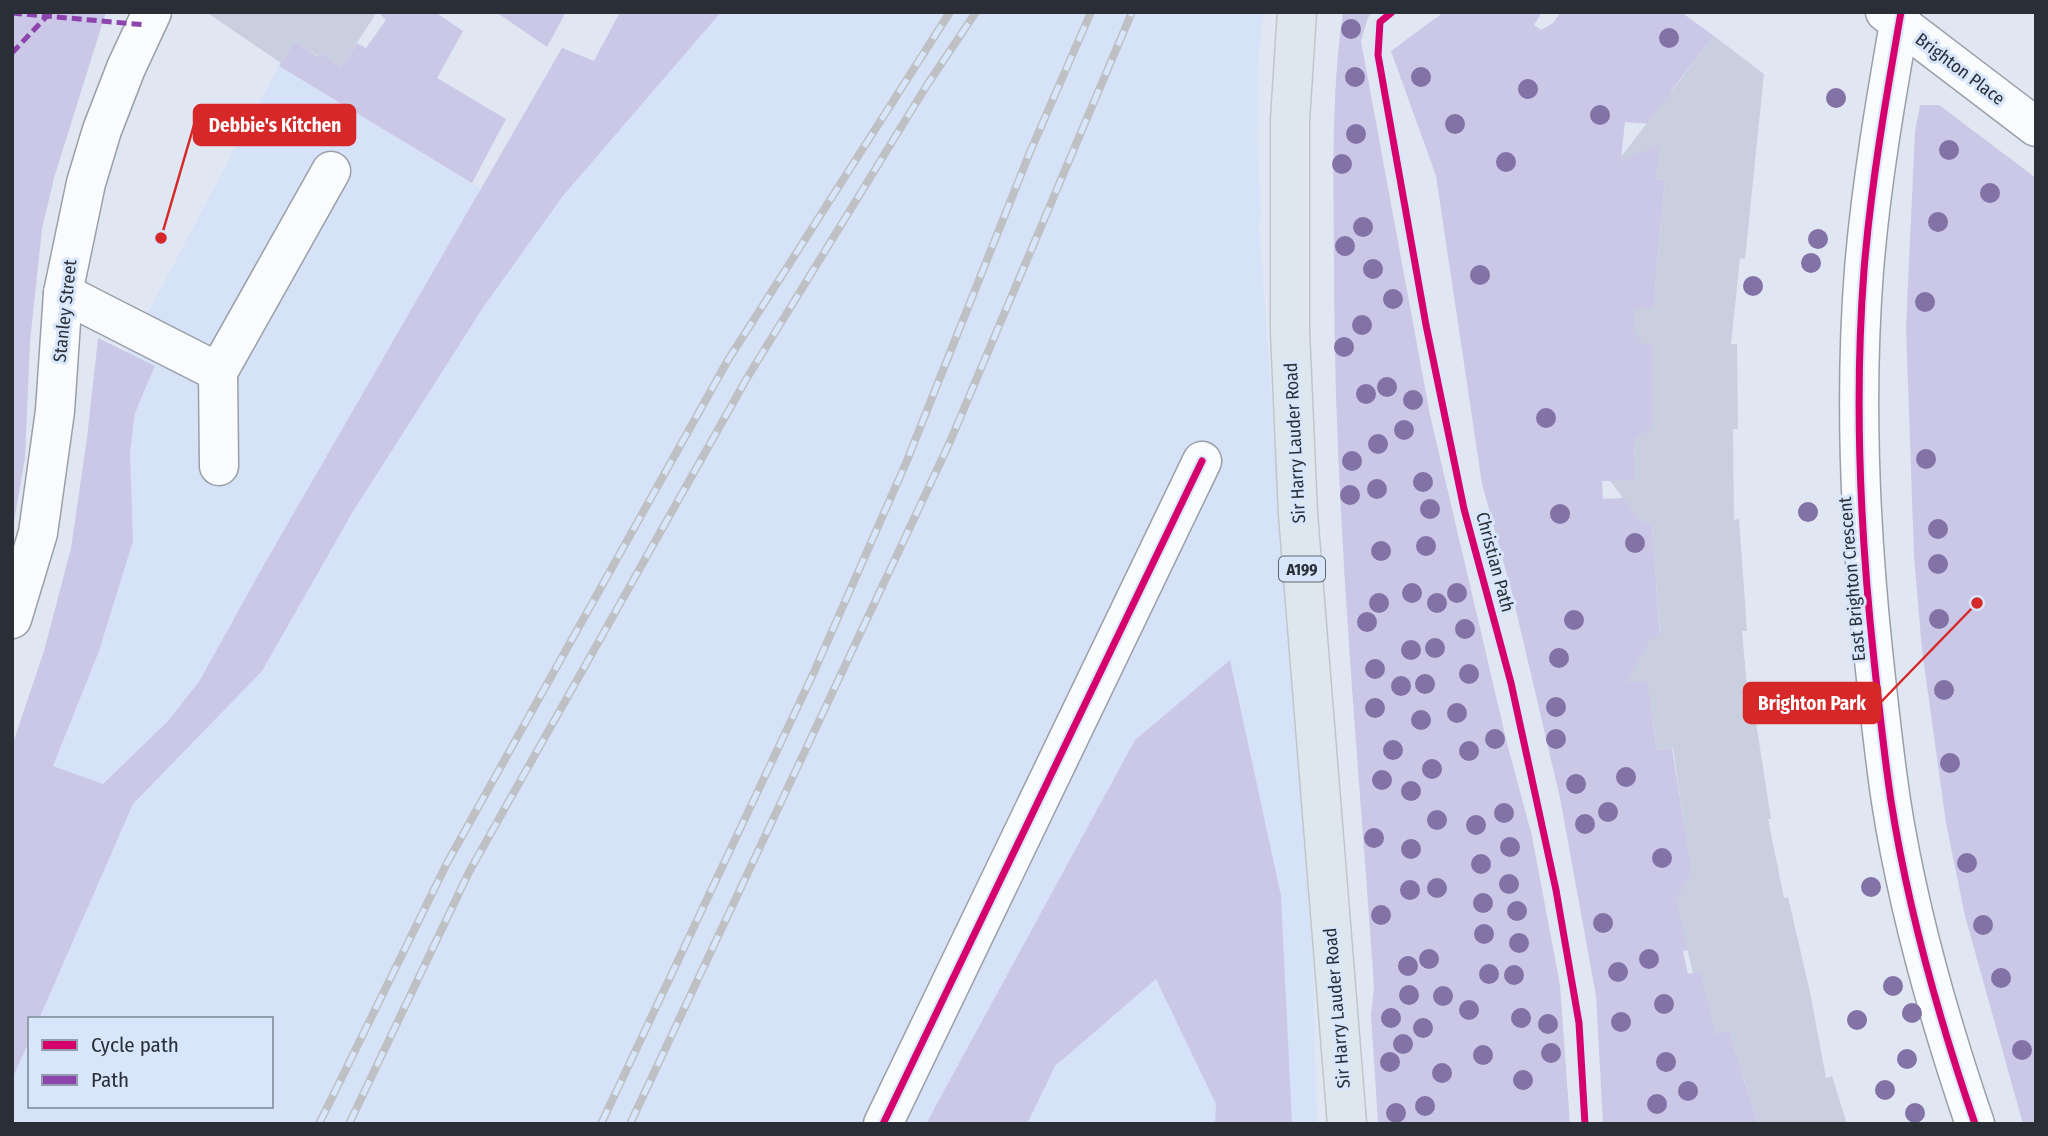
<svg xmlns="http://www.w3.org/2000/svg" width="2048" height="1136" font-family="'Fira Sans Condensed',sans-serif">
  <style>
    .built { fill: #d5e2f7 }
    .green { fill: #cbc8e7; fill-rule: evenodd }
    .building { fill: #cacfdf }
    .lines { fill: none; stroke-linecap: round; stroke-linejoin: round }
    .minor-casing { stroke: #9a9fa8; stroke-width: 41 }
    .major-casing { stroke: #c1c5cb; stroke-width: 41 }
    .minor { stroke: #fafbfd; stroke-width: 38 }
    .major { stroke: #dfe7ee; stroke-width: 38 }
    .rail-casing { stroke: #bec0c3; stroke-width: 8 }
    .rail { stroke: #d8e6fb; stroke-width: 5; stroke-dasharray: 16; stroke-linecap: butt }
    .quiet { stroke: #8e44ad; stroke-width: 5; stroke-dasharray: 10 5; stroke-linecap: butt }
    .cycleway-casing { stroke: #d8e6fb; stroke-width: 11 }
    .cycleway { stroke: #d6006c; stroke-width: 7 }
    .tree { fill: #8272a6 }
    .labels { text-anchor: middle; stroke-width: 6; stroke-linejoin: round; paint-order: stroke }
    .shield { fill: #d8e6fb; stroke: #5e6672; stroke-width: 2 }
    .shield-label { font-size: 16px; font-weight: bold; fill: #2a2f37 }
    .street-label { font-size: 18px; fill: #2a2f37; stroke: #d8e6fb }
    .leader { fill: none; stroke: #d62828; stroke-width: 2.5 }
    .callout-dot { fill: #d62828; stroke: #d8e6fb; stroke-width: 2.5 }
    .callout { fill: #d62828; stroke: #d62828; stroke-width: 2.5 }
    .callout-label { font-size: 19px; text-anchor: middle; font-weight: bold; fill: #fff }
  </style>
  <rect width="100%" height="100%" fill="#e0e7f3"/>
  <path class="built" d="M620,12H1263L1258,65L1257,138L1261,218L1259,225L1313,968L1317,1124H12V1079L30,1039V1106H271V1019H39L133,804L196,685L169,720L103,784L53,766L99,651L133,541L130,452L135,413L155,367L127,352L279,66L481,189L562,48L594,61Z"/>
  <g class="green">
    <path d="M12,12H106L54,178L42,229L30,342L25,458L12,533Z"/>
    <path d="M378,12H435L463,31L437,78L506,119L472,183L279,66L295,41L318,57L321,53L341,67L357,43L366,48L386,20Z"/>
    <path d="M496,12H566L547,47Z"/>
    <path d="M620,12H721L562,197L484,306L352,513L262,671L133,804L39,1019H30V1039L12,1079V746L44,651L71,548L87,438L98,338L155,366L135,413L130,452L133,541L99,651L53,766L103,784L169,720L200,680L261,570L562,48L594,61Z"/>
    <path d="M1343,12H1372L1368,18L1361,41L1430,415L1507,743L1532,836L1560,985L1570,1124H1378L1371,1015L1374,987C1358,753 1335,518 1334,283C1334,193 1330,101 1343,12Z"/>
    <path d="M1444,12H1542L1534,25L1541,30L1553,23L1561,12H1681L1714,36L1671,91L1678,126L1625,122L1621,159L1665,142L1659,157L1656,179L1665,180L1655,286L1733,308L1643,309L1633,331L1644,342L1652,343V432L1644,433L1634,443V455L1639,462L1636,515L1641,521L1652,525L1660,637C1648,639 1645,646 1646,658L1662,666L1745,660V672L1653,725L1657,750L1672,748L1690,861L1771,849L1778,866L1698,884L1680,893L1676,902L1711,945L1683,951L1688,974L1716,968L1715,1034L1730,1030L1735,1052L1819,1049L1742,1074L1758,1121L1750,1124H1603L1596,996L1560,798L1511,589L1482,484L1436,176L1391,51ZM1602,481H1622V498L1603,499Z"/>
    <path d="M1920,105H1939L2036,178V1124H2023L1965,916L1946,823L1922,650L1914,556L1906,327L1915,131Z"/>
    <path d="M1230,660L1281,896L1292,1124H1215L1216,1104L1156,979L1055,1066L1027,1124H926L1135,740Z"/>
  </g>
  <g class="building">
    <path d="M206,12H377L341,67L321,53L319,57L295,41L281,63Z"/>
    <path d="M1714,36L1764,74L1745,259L1740,258L1731,344H1737L1738,429H1733L1734,520L1739,519L1747,631H1742L1749,710L1754,709L1771,819H1768L1784,898L1788,897L1810,992L1826,1078L1832,1076L1847,1124H1759L1735,1052L1730,1030L1715,1034L1700,972L1693,973L1676,901L1691,872L1673,748L1657,750L1647,681L1626,683L1649,642L1660,633L1652,525L1641,521L1610,481L1635,480L1634,439L1648,430H1652V344H1643L1633,331L1634,308H1653L1665,180L1656,179L1660,145L1617,162Z"/>
  </g>
  <g class="lines">
    <defs>
      <g id="minor">
        <path d="M1885,12L2036,127"/>
        <path d="M1901,12C1886,98 1871,184 1864,270C1854,400 1860,531 1874,660C1879,707 1884,754 1891,801C1908,910 1939,1019 1975,1124"/>
        <path d="M63,293L218,372L331,171"/>
        <path d="M218,372L219,466"/>
        <path d="M12,619L38,533L55,411L63,293L86,183L102,130L126,68L152,12"/>
        <path d="M883,1124L1202,461"/>
      </g>
      <path id="major" d="M1297,12L1290,120V331L1298,514L1347,1124"/>
    </defs>
    <use href="#minor" class="minor-casing"/>
    <use href="#major" class="major-casing"/>
    <use href="#minor" class="minor"/>
    <use href="#major" class="major"/>
    <defs>
      <g id="rail">
        <path d="M319,1124L447,863L728,360L950,12"/>
        <path d="M349,1124L469,872L747,378L927,85L976,12"/>
        <path d="M601,1124L814,672L906,463L1030,152L1091,12"/>
        <path d="M630,1124L949,444L1132,12"/>
      </g>
    </defs>
    <use href="#rail" class="rail-casing"/>
    <use href="#rail" class="rail"/>
    <g class="quiet">
      <path d="M12,13L146,25"/>
      <path d="M12,53L47,16"/>
    </g>
    <defs>
      <g id="cycleway">
        <path d="M1392,12L1380,22L1378,55L1426,325L1464,509L1511,683L1556,890L1579,1023L1585,1124"/>
        <path d="M1901,12C1886,98 1871,184 1864,270C1854,400 1860,531 1874,660C1879,707 1884,754 1891,801C1908,910 1939,1019 1975,1124"/>
        <path d="M883,1124L1202,461"/>
      </g>
    </defs>
    <use href="#cycleway" class="cycleway-casing"/>
    <use href="#cycleway" class="cycleway"/>
  </g>
  <g class="tree">
    <circle cx="1351" cy="29" r="10"/>
    <circle cx="1669" cy="38" r="10"/>
    <circle cx="1355" cy="77" r="10"/>
    <circle cx="1421" cy="77" r="10"/>
    <circle cx="1528" cy="89" r="10"/>
    <circle cx="1836" cy="98" r="10"/>
    <circle cx="1600" cy="115" r="10"/>
    <circle cx="1455" cy="124" r="10"/>
    <circle cx="1356" cy="134" r="10"/>
    <circle cx="1949" cy="150" r="10"/>
    <circle cx="1506" cy="162" r="10"/>
    <circle cx="1342" cy="164" r="10"/>
    <circle cx="1990" cy="193" r="10"/>
    <circle cx="1938" cy="222" r="10"/>
    <circle cx="1363" cy="227" r="10"/>
    <circle cx="1818" cy="239" r="10"/>
    <circle cx="1345" cy="246" r="10"/>
    <circle cx="1811" cy="263" r="10"/>
    <circle cx="1373" cy="269" r="10"/>
    <circle cx="1480" cy="275" r="10"/>
    <circle cx="1753" cy="286" r="10"/>
    <circle cx="1393" cy="299" r="10"/>
    <circle cx="1925" cy="302" r="10"/>
    <circle cx="1362" cy="325" r="10"/>
    <circle cx="1344" cy="347" r="10"/>
    <circle cx="1387" cy="387" r="10"/>
    <circle cx="1366" cy="394" r="10"/>
    <circle cx="1413" cy="400" r="10"/>
    <circle cx="1546" cy="418" r="10"/>
    <circle cx="1404" cy="430" r="10"/>
    <circle cx="1378" cy="444" r="10"/>
    <circle cx="1926" cy="459" r="10"/>
    <circle cx="1352" cy="461" r="10"/>
    <circle cx="1423" cy="482" r="10"/>
    <circle cx="1377" cy="489" r="10"/>
    <circle cx="1350" cy="495" r="10"/>
    <circle cx="1430" cy="509" r="10"/>
    <circle cx="1808" cy="512" r="10"/>
    <circle cx="1560" cy="514" r="10"/>
    <circle cx="1938" cy="529" r="10"/>
    <circle cx="1635" cy="543" r="10"/>
    <circle cx="1426" cy="546" r="10"/>
    <circle cx="1381" cy="551" r="10"/>
    <circle cx="1938" cy="564" r="10"/>
    <circle cx="1412" cy="593" r="10"/>
    <circle cx="1457" cy="593" r="10"/>
    <circle cx="1379" cy="603" r="10"/>
    <circle cx="1437" cy="603" r="10"/>
    <circle cx="1939" cy="619" r="10"/>
    <circle cx="1574" cy="620" r="10"/>
    <circle cx="1367" cy="622" r="10"/>
    <circle cx="1465" cy="629" r="10"/>
    <circle cx="1435" cy="648" r="10"/>
    <circle cx="1411" cy="650" r="10"/>
    <circle cx="1559" cy="658" r="10"/>
    <circle cx="1375" cy="669" r="10"/>
    <circle cx="1469" cy="674" r="10"/>
    <circle cx="1425" cy="684" r="10"/>
    <circle cx="1401" cy="686" r="10"/>
    <circle cx="1944" cy="690" r="10"/>
    <circle cx="1556" cy="707" r="10"/>
    <circle cx="1375" cy="708" r="10"/>
    <circle cx="1457" cy="713" r="10"/>
    <circle cx="1421" cy="720" r="10"/>
    <circle cx="1495" cy="739" r="10"/>
    <circle cx="1556" cy="739" r="10"/>
    <circle cx="1393" cy="750" r="10"/>
    <circle cx="1469" cy="751" r="10"/>
    <circle cx="1950" cy="763" r="10"/>
    <circle cx="1432" cy="769" r="10"/>
    <circle cx="1626" cy="777" r="10"/>
    <circle cx="1382" cy="780" r="10"/>
    <circle cx="1576" cy="784" r="10"/>
    <circle cx="1411" cy="791" r="10"/>
    <circle cx="1608" cy="812" r="10"/>
    <circle cx="1504" cy="813" r="10"/>
    <circle cx="1437" cy="820" r="10"/>
    <circle cx="1585" cy="824" r="10"/>
    <circle cx="1476" cy="825" r="10"/>
    <circle cx="1374" cy="838" r="10"/>
    <circle cx="1510" cy="847" r="10"/>
    <circle cx="1411" cy="849" r="10"/>
    <circle cx="1662" cy="858" r="10"/>
    <circle cx="1967" cy="863" r="10"/>
    <circle cx="1481" cy="864" r="10"/>
    <circle cx="1509" cy="884" r="10"/>
    <circle cx="1871" cy="887" r="10"/>
    <circle cx="1437" cy="888" r="10"/>
    <circle cx="1410" cy="890" r="10"/>
    <circle cx="1483" cy="903" r="10"/>
    <circle cx="1517" cy="911" r="10"/>
    <circle cx="1381" cy="915" r="10"/>
    <circle cx="1603" cy="923" r="10"/>
    <circle cx="1983" cy="925" r="10"/>
    <circle cx="1484" cy="934" r="10"/>
    <circle cx="1519" cy="943" r="10"/>
    <circle cx="1429" cy="959" r="10"/>
    <circle cx="1649" cy="959" r="10"/>
    <circle cx="1408" cy="966" r="10"/>
    <circle cx="1618" cy="972" r="10"/>
    <circle cx="1489" cy="974" r="10"/>
    <circle cx="1514" cy="975" r="10"/>
    <circle cx="2001" cy="978" r="10"/>
    <circle cx="1893" cy="986" r="10"/>
    <circle cx="1409" cy="995" r="10"/>
    <circle cx="1443" cy="996" r="10"/>
    <circle cx="1664" cy="1004" r="10"/>
    <circle cx="1469" cy="1010" r="10"/>
    <circle cx="1912" cy="1013" r="10"/>
    <circle cx="1391" cy="1018" r="10"/>
    <circle cx="1521" cy="1018" r="10"/>
    <circle cx="1857" cy="1020" r="10"/>
    <circle cx="1621" cy="1022" r="10"/>
    <circle cx="1548" cy="1024" r="10"/>
    <circle cx="1423" cy="1028" r="10"/>
    <circle cx="1403" cy="1044" r="10"/>
    <circle cx="2022" cy="1050" r="10"/>
    <circle cx="1551" cy="1053" r="10"/>
    <circle cx="1483" cy="1055" r="10"/>
    <circle cx="1907" cy="1059" r="10"/>
    <circle cx="1390" cy="1062" r="10"/>
    <circle cx="1666" cy="1062" r="10"/>
    <circle cx="1442" cy="1073" r="10"/>
    <circle cx="1523" cy="1080" r="10"/>
    <circle cx="1885" cy="1090" r="10"/>
    <circle cx="1688" cy="1091" r="10"/>
    <circle cx="1657" cy="1104" r="10"/>
    <circle cx="1425" cy="1106" r="10"/>
    <circle cx="1396" cy="1113" r="10"/>
    <circle cx="1915" cy="1113" r="10"/>
  </g>
  <g class="labels">
    <rect class="shield" x="1279" y="556.5" width="46" height="25" rx="5"/>
    <g class="shield-label">
      <text x="1302" y="575">A199</text>
    </g>
    <g class="street-label">
      <text transform="translate(1960 69) rotate(37)" y="6">Brighton Place</text>
      <text transform="translate(65 311) rotate(-84)" y="6">Stanley Street</text>
      <text transform="translate(1295 443) rotate(-93)" y="6">Sir Harry Lauder Road</text>
      <text transform="translate(1495 562) rotate(75)" y="6">Christian Path</text>
      <text transform="translate(1852 579) rotate(-95)" y="6">East Brighton Crescent</text>
      <text transform="translate(1337 1008) rotate(-95)" y="6">Sir Harry Lauder Road</text>
    </g>
  </g>
  <path class="leader" d="M161 238L194 125M1977 603L1880 703"/>
  <g class="callout-dot">
    <circle cx="161" cy="238" r="7"/>
    <circle cx="1977" cy="603" r="7"/>
  </g>
  <g class="callout">
    <rect x="194" y="105" width="161" height="40" rx="7"/>
    <rect x="1744" y="683" width="136" height="40" rx="7"/>
  </g>
  <g class="callout-label">
    <text x="275" y="132">Debbie's Kitchen</text>
    <text x="1812" y="710">Brighton Park</text>
  </g>
  <rect width="2048" height="1136" fill="none" stroke="#2a2f37" stroke-width="28"/>
  <rect x="28" y="1017" width="245" height="91" fill="#d8e6fb" stroke="#929dad" stroke-width="2"/>
  <rect x="42" y="1040" width="35" height="10" fill="#d6006c" stroke="#929dad" stroke-width="2"/>
  <text x="91" y="1052" font-size="21" fill="#2a2f37">Cycle path</text>
  <rect x="42" y="1075" width="35" height="10" fill="#8e44ad" stroke="#929dad" stroke-width="2"/>
  <text x="91" y="1087" font-size="21" fill="#2a2f37">Path</text>
</svg>
